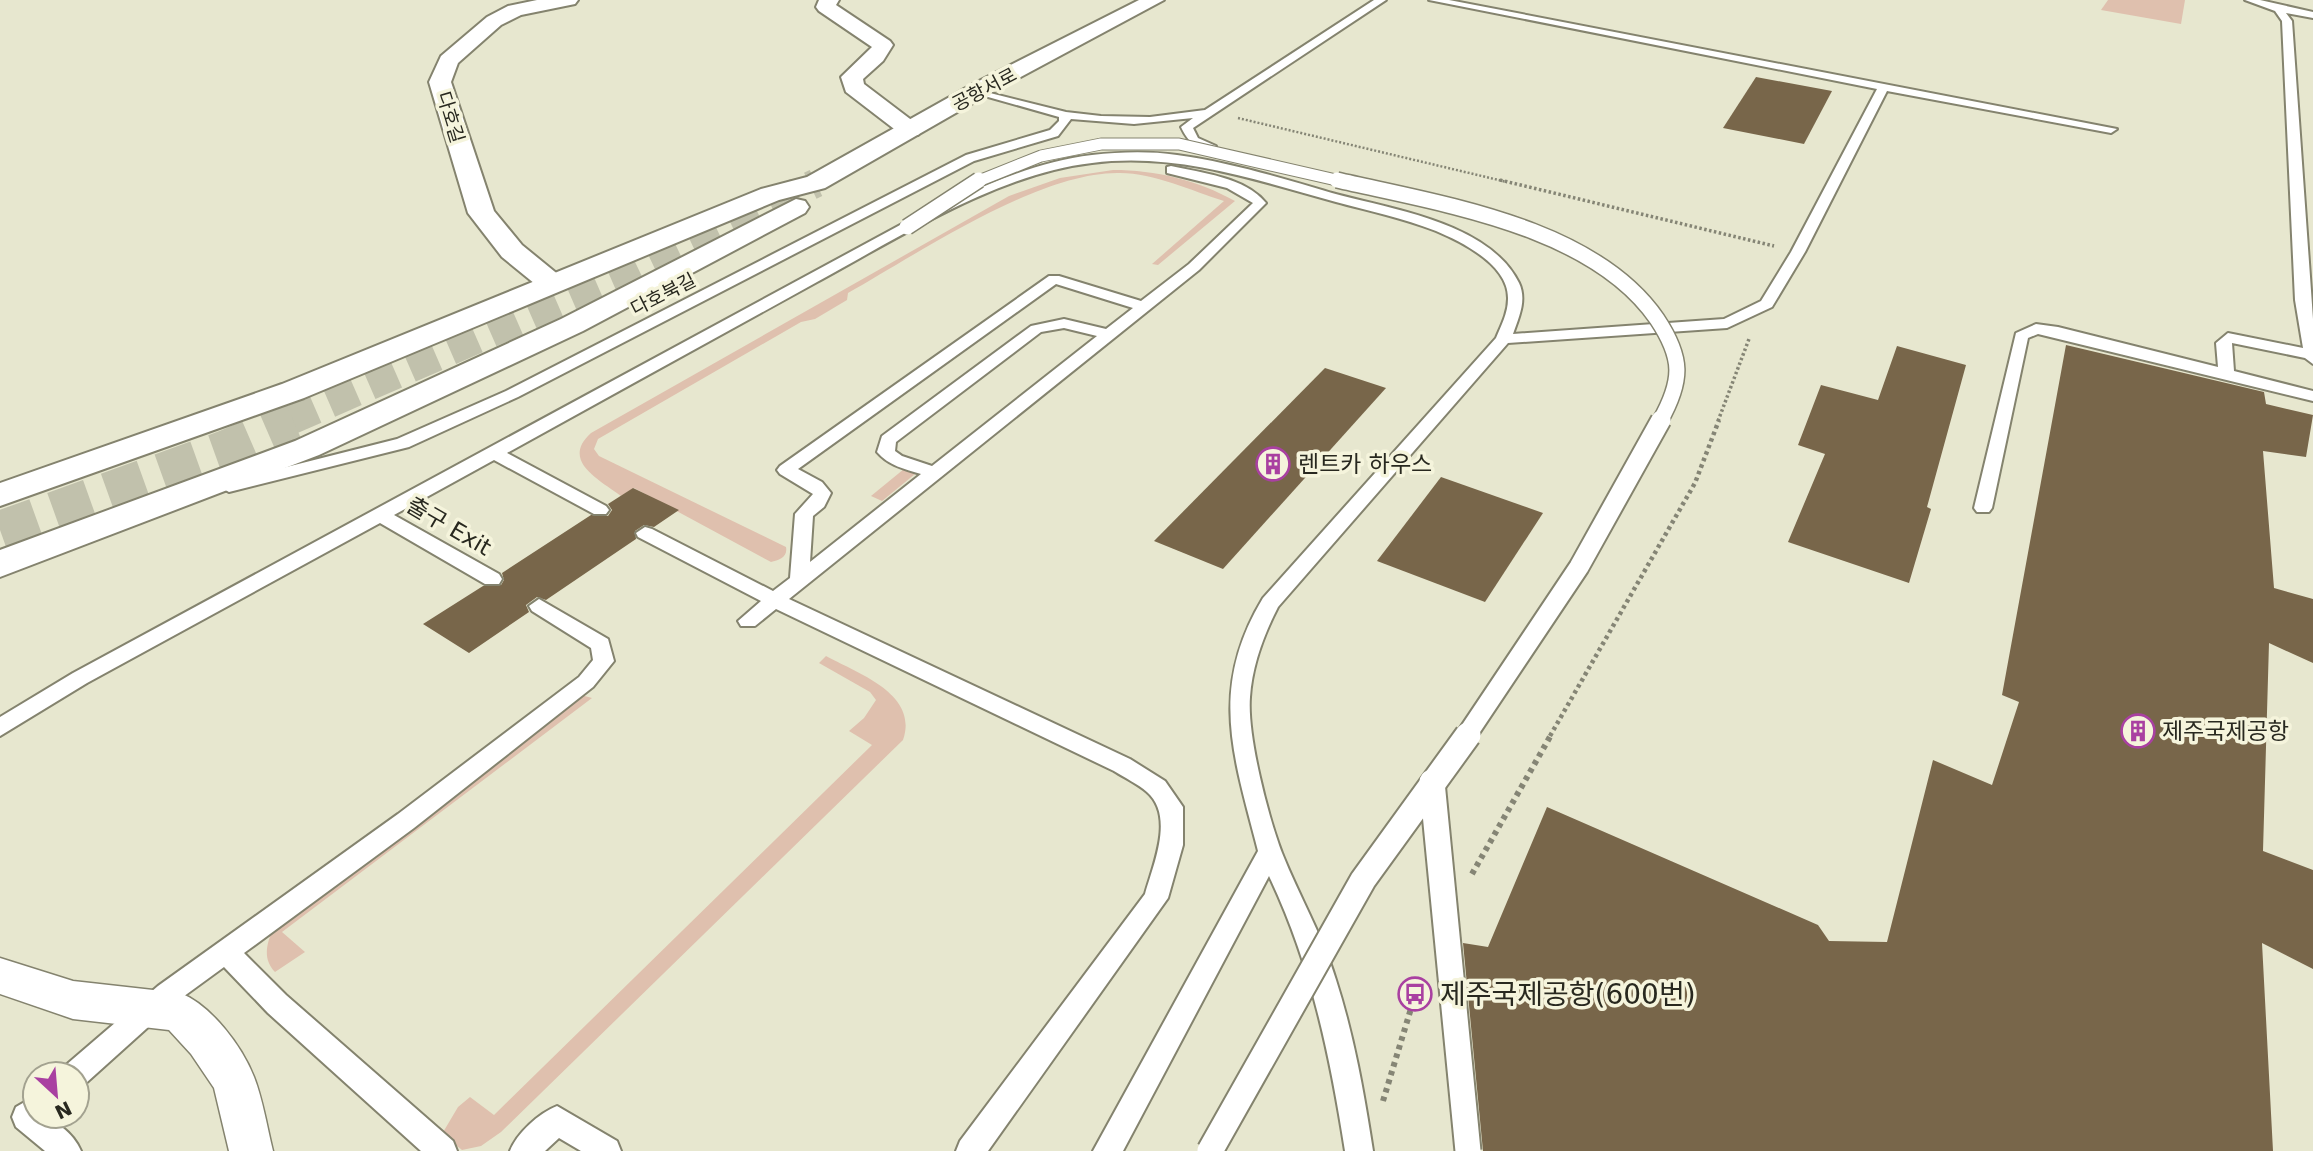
<svg xmlns="http://www.w3.org/2000/svg" width="2313" height="1151" font-family="'DejaVu Sans','Noto Sans KR',sans-serif">
  <style>
    .green { fill: #dfc0ae }
    .building { fill: #78664a }
    .lines { fill: none; stroke-linecap: round; stroke-linejoin: round }
    .tertiary-tunnel-far1 { stroke: #c1c1ac; stroke-width: 29; stroke-dasharray: 29 15; stroke-linecap: butt }
    .tertiary-tunnel { stroke: #c1c1ac; stroke-width: 38; stroke-dasharray: 38 19; stroke-linecap: butt }
    .service-casing { stroke: #84836e; stroke-width: 4 }
    .pedestrian-casing { stroke: #84836e; stroke-width: 3 }
    .minor-casing { stroke: #84836e; stroke-width: 4 }
    .tertiary-casing { stroke: #84836e; stroke-width: 4 }
    .path-far3 { stroke: #858575; stroke-width: 2.5; stroke-dasharray: 2 2; stroke-linecap: butt }
    .path-far2 { stroke: #858575; stroke-width: 3.5; stroke-dasharray: 2.5 2.5; stroke-linecap: butt }
    .path-far1 { stroke: #858575; stroke-width: 4.5; stroke-dasharray: 3.5 3.5; stroke-linecap: butt }
    .path { stroke: #858575; stroke-width: 6; stroke-dasharray: 4.5 4.5; stroke-linecap: butt }
    .service { fill: #fff; fill-rule: evenodd }
    .pedestrian { fill: #fff; fill-rule: evenodd }
    .minor { fill: #fff; fill-rule: evenodd }
    .tertiary { fill: #fff; fill-rule: evenodd }
    .service-bridge-far3-casing { stroke: #84836e; stroke-width: 13; stroke-linecap: butt }
    .service-bridge-far2-casing { stroke: #84836e; stroke-width: 18; stroke-linecap: butt }
    .service-bridge-far1-casing { stroke: #84836e; stroke-width: 23; stroke-linecap: butt }
    .service-bridge-casing { stroke: #84836e; stroke-width: 29; stroke-linecap: butt }
    .service-bridge-far3 { stroke: #fff; stroke-width: 11 }
    .service-bridge-far2 { stroke: #fff; stroke-width: 15 }
    .service-bridge-far1 { stroke: #fff; stroke-width: 19 }
    .service-bridge { stroke: #fff; stroke-width: 25 }
    .labels { text-anchor: middle; stroke-width: 7; stroke-linejoin: round; paint-order: stroke }
    .far-street-label { font-size: 19px; fill: #28281f; stroke: #f5f4dc }
    .poi-label { font-size: 23px; fill: #28281f; stroke: #f5f4dc; text-anchor: start }
    .street-label { font-size: 23px; fill: #28281f; stroke: #f5f4dc }
    .near-poi-label { font-size: 28px; fill: #28281f; stroke: #f5f4dc; text-anchor: start }
  </style>
  <rect width="100%" height="100%" fill="#e7e7cf"/>
  <g class="green">
    <path d="M2108,0H2185L2181,24L2101,10Z"/>
    <path d="M1113,170C1156,170 1197,180 1235,201L1158,265L1152,264L1224,201C1192,191 1154,173 1120,173C1040,171 919,253 848,293L847,300L815,319L801,322L598,439L594,449L599,456L786,547C788,557 779,560 771,562L634,488L621,496C600,480 560,461 591,433L1009,196L1060,178Z"/>
    <path d="M904,469L915,474L882,501L871,496Z"/>
    <path d="M826,656C859,674 919,694 903,740L501,1132L481,1146L462,1150L442,1134L458,1107L470,1097L494,1115L872,745L849,731L864,718L876,700L870,692L819,663Z"/>
    <path d="M581,695L592,698L282,932L305,952L275,972C262,958 267,944 273,928Z"/>
  </g>
  <g class="building">
    <path d="M1756,77L1832,91L1804,144L1723,128Z"/>
    <path d="M2066,345L2264,392L2266,404L2313,415L2306,457L2263,451L2274,588L2313,599V663L2269,643L2263,851L2313,870V969L2262,943L2273,1151H1483L1463,943L1488,947L1547,807L1818,925L1829,941L1887,942L1933,760L1992,785L2019,702L2002,695Z"/>
    <path d="M1897,346L1966,365L1927,507L1931,509L1909,583L1788,542L1825,454L1798,445L1821,385L1878,400Z"/>
    <path d="M1325,368L1386,388L1223,569L1154,541Z"/>
    <path d="M1441,477L1543,513L1485,602L1377,561Z"/>
    <path d="M633,488L679,510L654,527L644,525L635,531L636,539L546,600L537,597L526,605L529,612L469,653L423,624L483,586L501,585L504,580L502,573L591,515L608,516L612,510L608,504Z"/>
  </g>
  <g class="lines">
    <path class="tertiary-tunnel-far1" d="M289,421L617,278L816,183"/>
    <path class="tertiary-tunnel" d="M0,530L226,449L293,420"/>
    <defs>
      <g id="service">
        <path d="M1374,0H1386L1193,128L1198,138L1216,146V152C1199,153 1188,142 1181,127L1193,118L1134,124L1071,119L1058,136L974,161L518,397L409,447L229,492L220,487L223,483L397,439L506,391L966,155L1050,130L1059,121V117L974,93V89L1066,112L1101,116L1150,117L1205,110Z"/>
        <path d="M1429,0H1449L2117,129L2111,133L1887,91L1805,252L1772,307L1727,328L1508,343L1278,607C1264,634 1252,666 1250,697C1247,736 1268,816 1282,853C1299,896 1322,934 1336,980C1354,1036 1364,1093 1373,1151H1345C1330,1055 1311,964 1269,876L1123,1151H1093L1258,851C1234,757 1208,689 1263,598L1496,338C1501,326 1508,313 1508,299C1509,265 1462,242 1436,231C1403,218 1369,211 1336,202C1255,180 1177,152 1092,163C997,174 900,237 817,282C714,339 610,396 507,453L606,506L609,510L606,514H594L494,460L394,515L499,574L502,579L499,584H485L380,523L87,683L0,736V717L73,673L902,224C963,196 1024,163 1092,155C1120,152 1149,151 1177,155C1229,162 1281,178 1332,193C1390,209 1489,222 1519,283C1527,300 1519,317 1513,334L1724,319L1761,301L1791,252L1877,89Z"/>
        <path d="M2245,0H2260L2313,12V18L2286,13L2292,21L2313,319V364L2305,358L2232,343L2234,371L2313,391V401L2038,334L2028,338L1992,508L1989,512H1977L1974,508L2016,333L2036,324L2058,327L2218,367L2216,343L2228,333L2303,348L2295,300L2282,21L2275,11Z"/>
        <path d="M1171,166C1202,173 1245,177 1266,203L1199,270L789,599L1130,759L1165,781L1183,807V845L1168,898L988,1151H956L960,1141L1145,894C1153,865 1175,816 1147,792C1138,784 1125,778 1114,771L776,609L755,626H741L738,621L761,601L638,537L636,533L645,527L652,529L773,591L790,578L795,514L813,494L780,474L777,470L780,466L1049,276H1059L1141,301L1189,264L1253,203L1227,188L1167,173V167ZM1056,284L1133,308L1106,329L1064,319L1031,326L882,436L877,452C889,466 905,469 921,474L810,562L813,516L824,507L831,493L822,482L798,469ZM1064,328L1097,336L932,466L902,456L895,451L896,442L1041,332Z"/>
        <path d="M539,599L608,639L614,661L593,687L414,828L244,953L286,995L453,1141L457,1151H421L268,1013L224,967L176,1002L86,1083L77,1087V1074H62L66,1065L158,986L398,814L579,677L593,660L591,648L532,611L529,606Z"/>
        <path d="M35,1096V1116C53,1116 74,1134 81,1151H45L16,1127L12,1117L16,1107Z"/>
        <path d="M557,1106L617,1141L621,1151H581L559,1138L545,1151H510C517,1133 539,1113 557,1106Z"/>
      </g>
      <path id="pedestrian" d="M0,958L73,981L180,993C211,1005 242,1046 254,1077C263,1100 267,1127 273,1151H229L214,1088L191,1054L169,1030L73,1019L0,994Z"/>
      <g id="minor">
        <path d="M537,0H578L575,4L521,15L501,25L458,63L451,82L494,211L522,245L560,276L564,282L560,288L550,291L540,288L502,257L468,213L429,82L441,56L487,17L508,6Z"/>
        <path d="M819,0H839L836,5L890,41L893,45L883,61L863,79L864,84L918,125L922,130L918,135H902L846,92L841,77L872,47L819,11L816,7Z"/>
      </g>
      <g id="tertiary">
        <path d="M1139,0H1164L987,95L825,188L779,200L304,398L0,506V483L282,384L761,189L807,177L971,85Z"/>
        <path d="M796,199L805,201L809,207L805,213L583,331L319,455L0,577V550L295,441L561,319Z"/>
      </g>
    </defs>
    <use href="#service" class="service-casing"/>
    <use href="#pedestrian" class="pedestrian-casing"/>
    <use href="#minor" class="minor-casing"/>
    <use href="#tertiary" class="tertiary-casing"/>
    <path class="path-far3" d="M1238,118L1507,182"/>
    <g class="path-far2">
      <path d="M1500,180L1774,246"/>
      <path d="M1718,421L1749,339"/>
    </g>
    <path class="path-far1" d="M1550,736L1695,483L1719,420"/>
    <g class="path">
      <path d="M1472,874L1551,735"/>
      <path d="M1383,1101L1419,982"/>
    </g>
    <use href="#service" class="service"/>
    <use href="#pedestrian" class="pedestrian"/>
    <use href="#minor" class="minor"/>
    <use href="#tertiary" class="tertiary"/>
    <defs>
      <path id="service-bridge-far3" d="M976,182L1041,156L1101,144H1179L1345,182"/>
      <g id="service-bridge-far2">
        <path d="M1337,180C1441,204 1593,226 1657,319C1683,358 1683,380 1660,421"/>
        <path d="M907,227L979,180"/>
      </g>
      <path id="service-bridge-far1" d="M1466,736L1579,567L1661,420"/>
      <g id="service-bridge">
        <path d="M1432,782L1468,1151"/>
        <path d="M1210,1151L1363,880L1468,735"/>
      </g>
    </defs>
    <use href="#service-bridge-far3" class="service-bridge-far3-casing"/>
    <use href="#service-bridge-far2" class="service-bridge-far2-casing"/>
    <use href="#service-bridge-far1" class="service-bridge-far1-casing"/>
    <use href="#service-bridge" class="service-bridge-casing"/>
    <use href="#service-bridge-far3" class="service-bridge-far3"/>
    <use href="#service-bridge-far2" class="service-bridge-far2"/>
    <use href="#service-bridge-far1" class="service-bridge-far1"/>
    <use href="#service-bridge" class="service-bridge"/>
  </g>
  <defs>
    <symbol id="building-ring" viewBox="-11 -11 22 22"><circle r="9.5" fill="#f5f4dc" stroke="#a940a1" stroke-width="1.5"/><path d="M-4-6H4V6H1V3H-1V6H-4ZM-2.5-4.3h1.7v1.8h-1.7ZM.8-4.3h1.7v1.8H.8ZM-2.5-1h1.7V.8h-1.7ZM.8-1h1.7V.8H.8Z" fill="#a940a1"/></symbol>
    <symbol id="bus-ring" viewBox="-11 -11 22 22"><circle r="9.5" fill="#f5f4dc" stroke="#a940a1" stroke-width="1.5"/><path d="M-5-6H5V4H4V6H2V4H-2V6H-4V4H-5ZM-3.5-4V0h7V-4ZM-3.5 1.2v1.5H-2V1.2ZM2 1.2v1.5H3.5V1.2Z" fill="#a940a1"/></symbol>
  </defs>
  <g fill-rule="evenodd">
    <use href="#building-ring" x="1254" y="445" width="38" height="38"/>
    <use href="#building-ring" x="2119" y="712" width="38" height="38"/>
    <use href="#bus-ring" x="1396" y="975" width="38" height="38"/>
  </g>
  <g class="labels">
    <g class="far-street-label">
      <text transform="translate(984 89) rotate(-28)" y="7">공항서로</text>
      <text transform="translate(451 117) rotate(73)" y="7">다호길</text>
      <text transform="translate(663 294) rotate(-27)" y="7">다호북길</text>
    </g>
    <g class="poi-label">
      <text x="1298" y="472">렌트카 하우스</text>
      <text x="2162" y="739">제주국제공항</text>
    </g>
    <g class="street-label">
      <text transform="translate(449 526) rotate(30)" y="8">출구 Exit</text>
    </g>
    <g class="near-poi-label">
      <text x="1440" y="1004">제주국제공항(600번)</text>
    </g>
  </g>
  <g transform="translate(56 1095) rotate(154)"><circle r="33" fill="#f5f4dc" stroke="#a3a290" stroke-width="2"/>
  <path d="M0-5L12 26L0 18L-12 26Z" fill="#a940a1"/>
  <text y="-10" font-size="19" font-weight="bold" text-anchor="middle" fill="#28281f">N</text>
  </g>
</svg>
